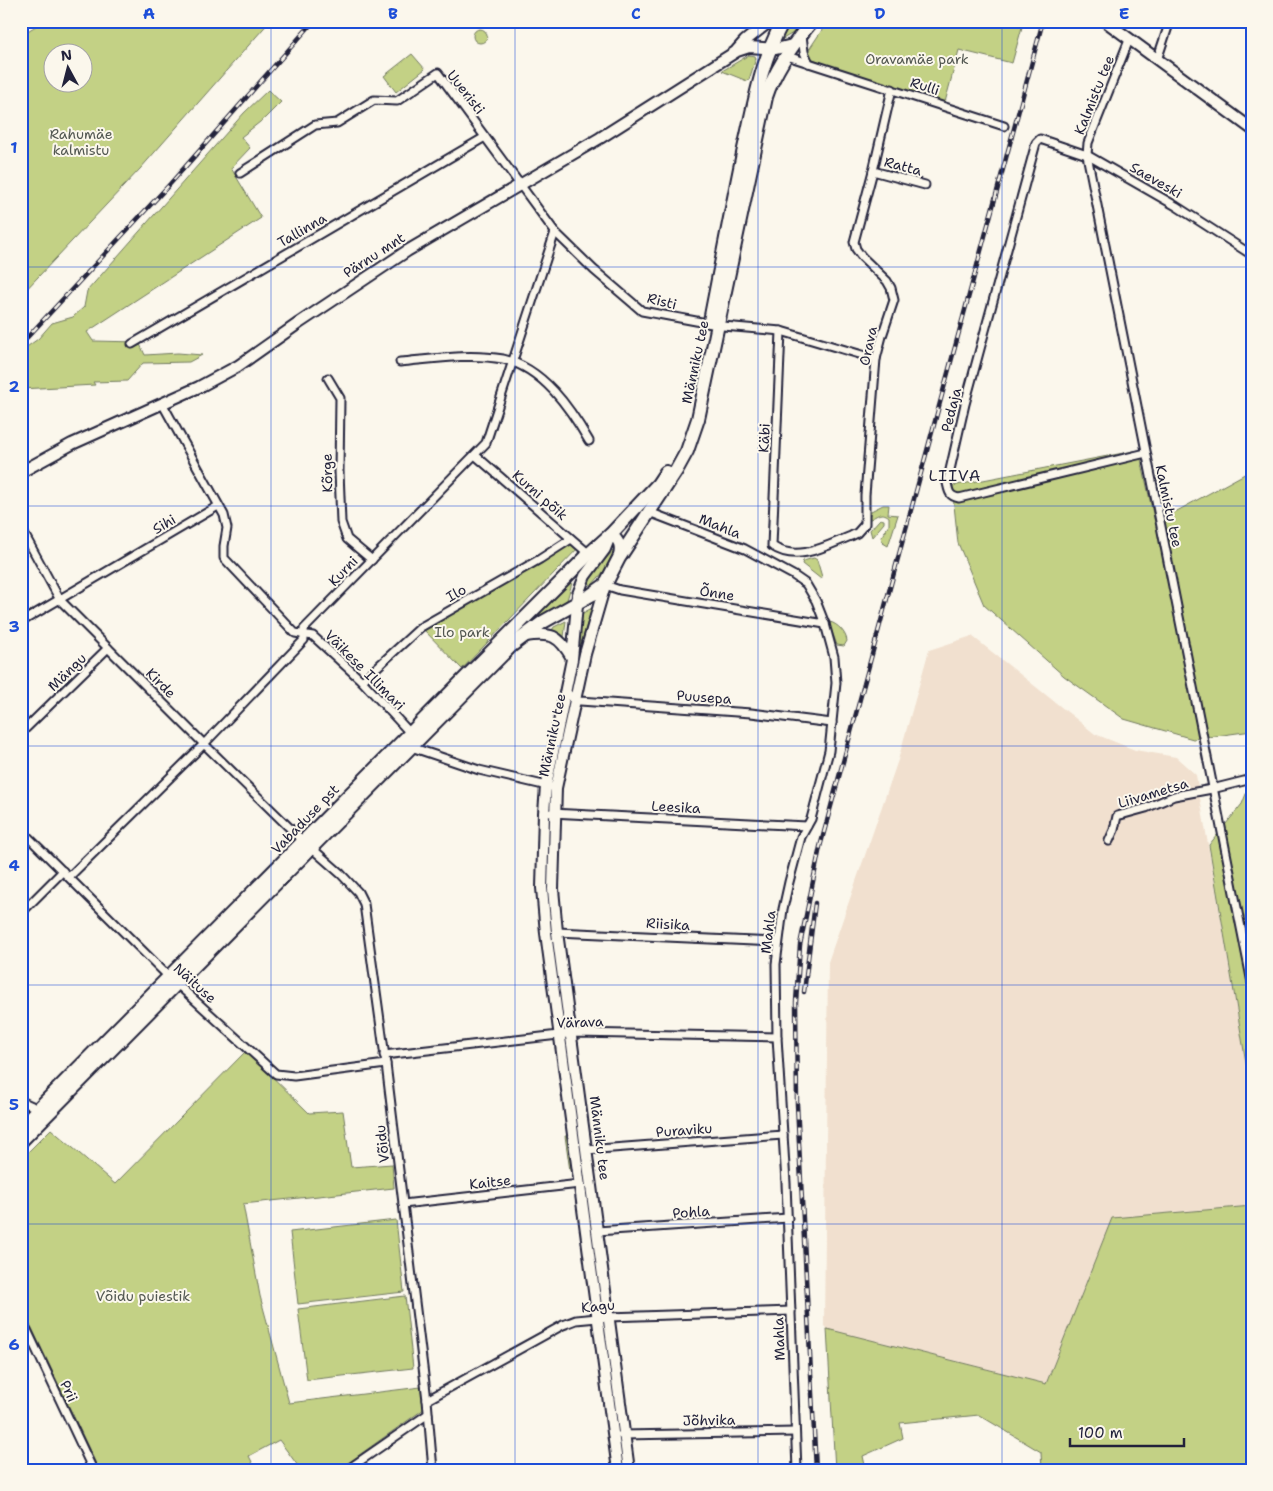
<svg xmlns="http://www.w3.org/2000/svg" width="1273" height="1491" font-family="'Shantell Sans',sans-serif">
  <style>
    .built { fill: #f1e0cf }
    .green { fill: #c3d185; stroke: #727a60; fill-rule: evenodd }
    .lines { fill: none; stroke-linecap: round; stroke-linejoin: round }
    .street-casing { stroke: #22223b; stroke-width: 11 }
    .secondary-casing { stroke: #22223b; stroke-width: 14 }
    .highway-casing { stroke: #22223b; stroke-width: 16 }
    .street { stroke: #fbf7ec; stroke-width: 7 }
    .secondary { stroke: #fbf7ec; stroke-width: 10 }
    .highway { stroke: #fbf7ec; stroke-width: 12 }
    .rail-casing { stroke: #22223b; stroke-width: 4.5 }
    .rail { stroke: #fbf7ec; stroke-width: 2.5; stroke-dasharray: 8; stroke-linecap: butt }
    .grid { fill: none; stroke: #1d4ed8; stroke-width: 1; stroke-opacity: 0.55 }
    .labels { text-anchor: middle; stroke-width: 4; stroke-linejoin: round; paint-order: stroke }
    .park-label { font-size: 14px; fill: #525751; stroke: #fbf7ec }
    .street-label { font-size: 14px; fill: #22223b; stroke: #fbf7ec }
    .quarter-label { font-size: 16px; letter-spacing: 1px; fill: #22223b; stroke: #fbf7ec }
    .neatline { fill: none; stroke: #1d4ed8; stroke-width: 2 }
    .grid-label { font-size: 16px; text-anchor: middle; font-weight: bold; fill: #1d4ed8 }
  </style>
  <rect width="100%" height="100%" fill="#fbf7ec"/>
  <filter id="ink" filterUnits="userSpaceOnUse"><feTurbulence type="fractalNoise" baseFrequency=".02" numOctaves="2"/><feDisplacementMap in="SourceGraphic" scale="10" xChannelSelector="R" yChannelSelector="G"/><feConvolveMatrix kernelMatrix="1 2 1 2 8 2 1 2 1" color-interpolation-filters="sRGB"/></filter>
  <g filter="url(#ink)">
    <path class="built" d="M972,636L1095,734L1135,750L1176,757L1196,775L1252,1098V1206L1112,1218L1046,1384L827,1329L824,1326L828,962L898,760L929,650Z"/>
    <g class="green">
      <path d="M44,21H270L140,169L21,295V35ZM52,52H82V82H52Z"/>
      <path d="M791,21H803L793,33L781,40Z"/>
      <path d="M828,21H1003L1022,27L1012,63L959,50L944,106L892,89L810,58L808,51Z"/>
      <circle cx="480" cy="36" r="7"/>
      <path d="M412,54L425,69L396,92L384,76Z"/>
      <path d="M749,55L755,56L756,58L749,80L747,81L722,71Z"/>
      <path d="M268,90L281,102L265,118L241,137L250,148L231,168L261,218L87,332L93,341L139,342L145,355L178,353L202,355L189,362L143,363L127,381L93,382L95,385L21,389V378L24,376L21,364V351L38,339L52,323L73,317L84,307L87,291L244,113Z"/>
      <path d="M1139,450L1155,523L1252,470V731L1193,739L1124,719L1064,676L984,605L958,543L952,486Z"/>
      <path d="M883,505H889L888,514L898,515L888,546L883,543L881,537L889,525V517C881,510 876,517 868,520L871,511Z"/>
      <path d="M880,519L884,520V523L872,537L870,530Z"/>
      <path d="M571,539L580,546L462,669L421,627Z"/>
      <path d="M615,549L605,570L592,585L588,583L594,571Z"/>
      <path d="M814,558L817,560L822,577L821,579L802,564L803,561Z"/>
      <path d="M571,581L572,583L567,600L523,629Z"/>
      <path d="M592,608L579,650L581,614Z"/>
      <path d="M566,621L564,637L552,630L554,627Z"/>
      <path d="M830,622C838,624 846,633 847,641L844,646L837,645L829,624Z"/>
      <path d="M1252,788V1098L1209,845L1242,804L1248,789Z"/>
      <path d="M246,1051L309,1113L343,1111L351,1167L392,1164L394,1188L243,1204L260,1296L289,1403L421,1387L424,1409L338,1470H301L279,1440L249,1456L256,1470H99L31,1326L21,1316V1159L51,1129L115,1184Z"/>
      <path d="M565,1136H569L574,1171H570Z"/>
      <path d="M1252,1206V1470H1042L1041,1452L979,1415L900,1423L903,1438L863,1456L866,1470H835L827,1329L1046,1384L1112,1218Z"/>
      <path d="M396,1220L404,1292L298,1304L290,1232Z"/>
      <path d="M405,1296L413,1368L307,1380L298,1309Z"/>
    </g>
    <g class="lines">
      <defs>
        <g id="street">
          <path d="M802,35L804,52L809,63"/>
          <path d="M1129,40L1088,143L1087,155L1252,983"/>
          <path d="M784,55L1004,126"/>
          <path d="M1157,60L1170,21"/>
          <path d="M873,171L925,185"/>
          <path d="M240,173L315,125L337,123L374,100L397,101L438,73L555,232L594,270L642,311L723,326L781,331L876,359"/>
          <path d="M781,331L772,546C797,563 826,546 851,536L857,533L865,524V495L876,359L882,336L894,300L891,288L887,281L862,257L856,249L854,242L873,171L892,89"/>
          <path d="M132,344L485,137"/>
          <path d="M400,362C433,359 469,353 503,359C543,368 570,408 589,441"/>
          <path d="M328,378L340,398L339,471L341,522L347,539L372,560"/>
          <path d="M162,403L224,515L227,528L224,546V558L295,633L313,636L362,681L412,735"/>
          <path d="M1146,453L959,498C949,496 949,492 947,483L965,404L1036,143L1040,139L1087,155L1176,206L1252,255"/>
          <path d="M475,455L589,554"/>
          <path d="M649,512L745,549L793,575L806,584L816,601L825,624L834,657L836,683L829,751L811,819L801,837L789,882L783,909L776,964L777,1037L786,1183L797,1470"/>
          <path d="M21,528L60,600L204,744L299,837L341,874L358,892L364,904L386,1064L427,1400L433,1470"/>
          <path d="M605,585L620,590L825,624"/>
          <path d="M21,622L218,506"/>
          <path d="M362,681L421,627L540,559L571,539"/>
          <path d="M566,691L574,700L580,701L751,713L832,723"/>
          <path d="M21,733L108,648"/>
          <path d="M413,745L417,749L479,770L556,788"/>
          <path d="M551,813L807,826"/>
          <path d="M21,830L165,973L276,1074L294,1076L386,1064"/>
          <path d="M1109,841L1114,830L1117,816L1146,808L1174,796L1212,789L1252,779"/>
          <path d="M69,877L204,744L304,640V629L486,443L555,232"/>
          <path d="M21,913L63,871"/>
          <path d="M557,932L778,942"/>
          <path d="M384,1055L576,1033L777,1037"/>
          <path d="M21,1101L32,1106L39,1111"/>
          <path d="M586,1150L783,1135"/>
          <path d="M403,1204L580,1184"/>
          <path d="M597,1231L788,1218"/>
          <path d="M21,1323L27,1330L93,1470"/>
          <path d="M427,1400L563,1325L576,1320L608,1317L791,1311"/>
          <path d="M621,1435L795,1432"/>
          <path d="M347,1470L428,1414"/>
        </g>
        <g id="secondary">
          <path d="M1105,21L1252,129"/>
          <path d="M737,50L745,41L770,21"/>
          <path d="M21,472L72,444L199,387L238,366L299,323L407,251L600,138L737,51L749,47L776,49L792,45"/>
          <path d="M605,585L585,654L556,788L553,889L557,932L629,1470"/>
          <path d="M525,636C551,632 559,635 572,658"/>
          <path d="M618,1470L546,933L542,888L544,813L546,786L572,659L578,594L585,576L605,549L611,534C620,541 621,546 619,557"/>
        </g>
        <g id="highway">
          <path d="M710,321C721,264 732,206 744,149C754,105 761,61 783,21"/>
          <path d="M21,1126L471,672L589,554L611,534L658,484L666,472"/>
          <path d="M21,1141L511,646L543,622L591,595L605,585L619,558L676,471L687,451L698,419L766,97C775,69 793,44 812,21"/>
        </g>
      </defs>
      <use href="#street" class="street-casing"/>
      <use href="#secondary" class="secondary-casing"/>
      <use href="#highway" class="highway-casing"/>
      <use href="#street" class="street"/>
      <use href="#secondary" class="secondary"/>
      <use href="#highway" class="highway"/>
      <defs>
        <g id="rail">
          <path d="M21,344L170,184L314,21"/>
          <path d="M804,992L815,903"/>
          <path d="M816,1470L797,1104L796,1002L800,945L820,847L1043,21"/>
        </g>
      </defs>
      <use href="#rail" class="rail-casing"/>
      <use href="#rail" class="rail"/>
    </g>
  </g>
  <path class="grid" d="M271,21V1470M515,21V1470M758,21V1470M1002,21V1470M21,267H1252M21,506H1252M21,746H1252M21,985H1252M21,1224H1252"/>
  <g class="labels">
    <g class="park-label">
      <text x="917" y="64">Oravamäe park</text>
      <text x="81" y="139">Rahumäe<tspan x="81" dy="16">kalmistu</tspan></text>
      <text x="462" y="637">Ilo park</text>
      <text x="143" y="1301">Võidu puiestik</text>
    </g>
    <g class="street-label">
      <text transform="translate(925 86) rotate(18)" y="5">Rulli</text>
      <text transform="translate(466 92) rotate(52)" y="5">Uueristi</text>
      <text transform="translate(1094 95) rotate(-68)" y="5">Kalmistu tee</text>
      <text transform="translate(903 166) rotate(15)" y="5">Ratta</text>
      <text transform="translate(1156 180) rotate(30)" y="5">Saeveski</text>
      <text transform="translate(302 230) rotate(-30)" y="5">Tallinna</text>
      <text transform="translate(374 255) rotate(-33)" y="5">Pärnu mnt</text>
      <text transform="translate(662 301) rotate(14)" y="5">Risti</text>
      <text transform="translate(868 346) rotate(-78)" y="5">Orava</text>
      <text transform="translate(695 362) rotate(-78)" y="5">Männiku tee</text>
      <text transform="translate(951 410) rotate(-76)" y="5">Pedaja</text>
      <text transform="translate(764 438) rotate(-87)" y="5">Käbi</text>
      <text transform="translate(327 473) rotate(-91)" y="5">Kõrge</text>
      <text transform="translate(540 495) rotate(41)" y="5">Kurni põik</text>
      <text transform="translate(1169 506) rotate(78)" y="5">Kalmistu tee</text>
      <text transform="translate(164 524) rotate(-31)" y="5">Sihi</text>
      <text transform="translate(720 526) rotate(22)" y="5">Mahla</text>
      <text transform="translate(343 571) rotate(-46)" y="5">Kurni</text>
      <text transform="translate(456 593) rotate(-30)" y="5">Ilo</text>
      <text transform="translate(717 593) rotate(9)" y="5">Õnne</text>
      <text transform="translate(365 670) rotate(45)" y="5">Väikese Illimari</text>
      <text transform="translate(67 672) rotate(-44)" y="5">Mängu</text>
      <text transform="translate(161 683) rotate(45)" y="5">Kirde</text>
      <text transform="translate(704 697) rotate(4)" y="5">Puusepa</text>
      <text transform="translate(552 735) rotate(-78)" y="5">Männiku tee</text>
      <text transform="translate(1153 793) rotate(-17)" y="5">Liivametsa</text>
      <text transform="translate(676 807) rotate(3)" y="5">Leesika</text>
      <text transform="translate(305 819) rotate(-46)" y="5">Vabaduse pst</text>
      <text transform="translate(668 924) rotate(3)" y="5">Riisika</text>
      <text transform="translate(768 932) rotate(-83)" y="5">Mahla</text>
      <text transform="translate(195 983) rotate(42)" y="5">Näituse</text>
      <text transform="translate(580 1022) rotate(-2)" y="5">Värava</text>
      <text transform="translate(684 1130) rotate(-4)" y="5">Puraviku</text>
      <text transform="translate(600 1138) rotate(83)" y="5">Männiku tee</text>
      <text transform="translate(382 1144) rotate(-97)" y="5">Võidu</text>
      <text transform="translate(490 1182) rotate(-6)" y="5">Kaitse</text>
      <text transform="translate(691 1212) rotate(-4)" y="5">Pohla</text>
      <text transform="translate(598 1306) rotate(-5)" y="5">Kagu</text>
      <text transform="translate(779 1339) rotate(-92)" y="5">Mahla</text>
      <text transform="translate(69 1391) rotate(65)" y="5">Prii</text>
      <text transform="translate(709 1420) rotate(-1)" y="5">Jõhvika</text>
    </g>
    <g class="quarter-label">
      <text x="955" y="481">LIIVA</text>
    </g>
  </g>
  <rect width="1273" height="1491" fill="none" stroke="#fbf7ec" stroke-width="55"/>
  <g transform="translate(68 68) rotate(353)"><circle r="24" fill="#fbf7ec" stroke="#a4a2a5"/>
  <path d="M0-4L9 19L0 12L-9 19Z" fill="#22223b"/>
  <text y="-8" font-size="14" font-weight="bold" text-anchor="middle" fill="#22223b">N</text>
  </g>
  <path d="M1070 1438v8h114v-8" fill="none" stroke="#22223b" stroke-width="2.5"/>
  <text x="1078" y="1438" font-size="15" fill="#22223b" stroke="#fbf7ec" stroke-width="4" paint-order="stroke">100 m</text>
  <rect x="28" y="28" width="1218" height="1436" class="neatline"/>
  <g class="grid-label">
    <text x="149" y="19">A</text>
    <text x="393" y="19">B</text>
    <text x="636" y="19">C</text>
    <text x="880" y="19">D</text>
    <text x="1124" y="19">E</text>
    <text x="14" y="153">1</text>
    <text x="14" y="392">2</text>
    <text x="14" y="632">3</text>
    <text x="14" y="871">4</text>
    <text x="14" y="1110">5</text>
    <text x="14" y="1350">6</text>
  </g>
</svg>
